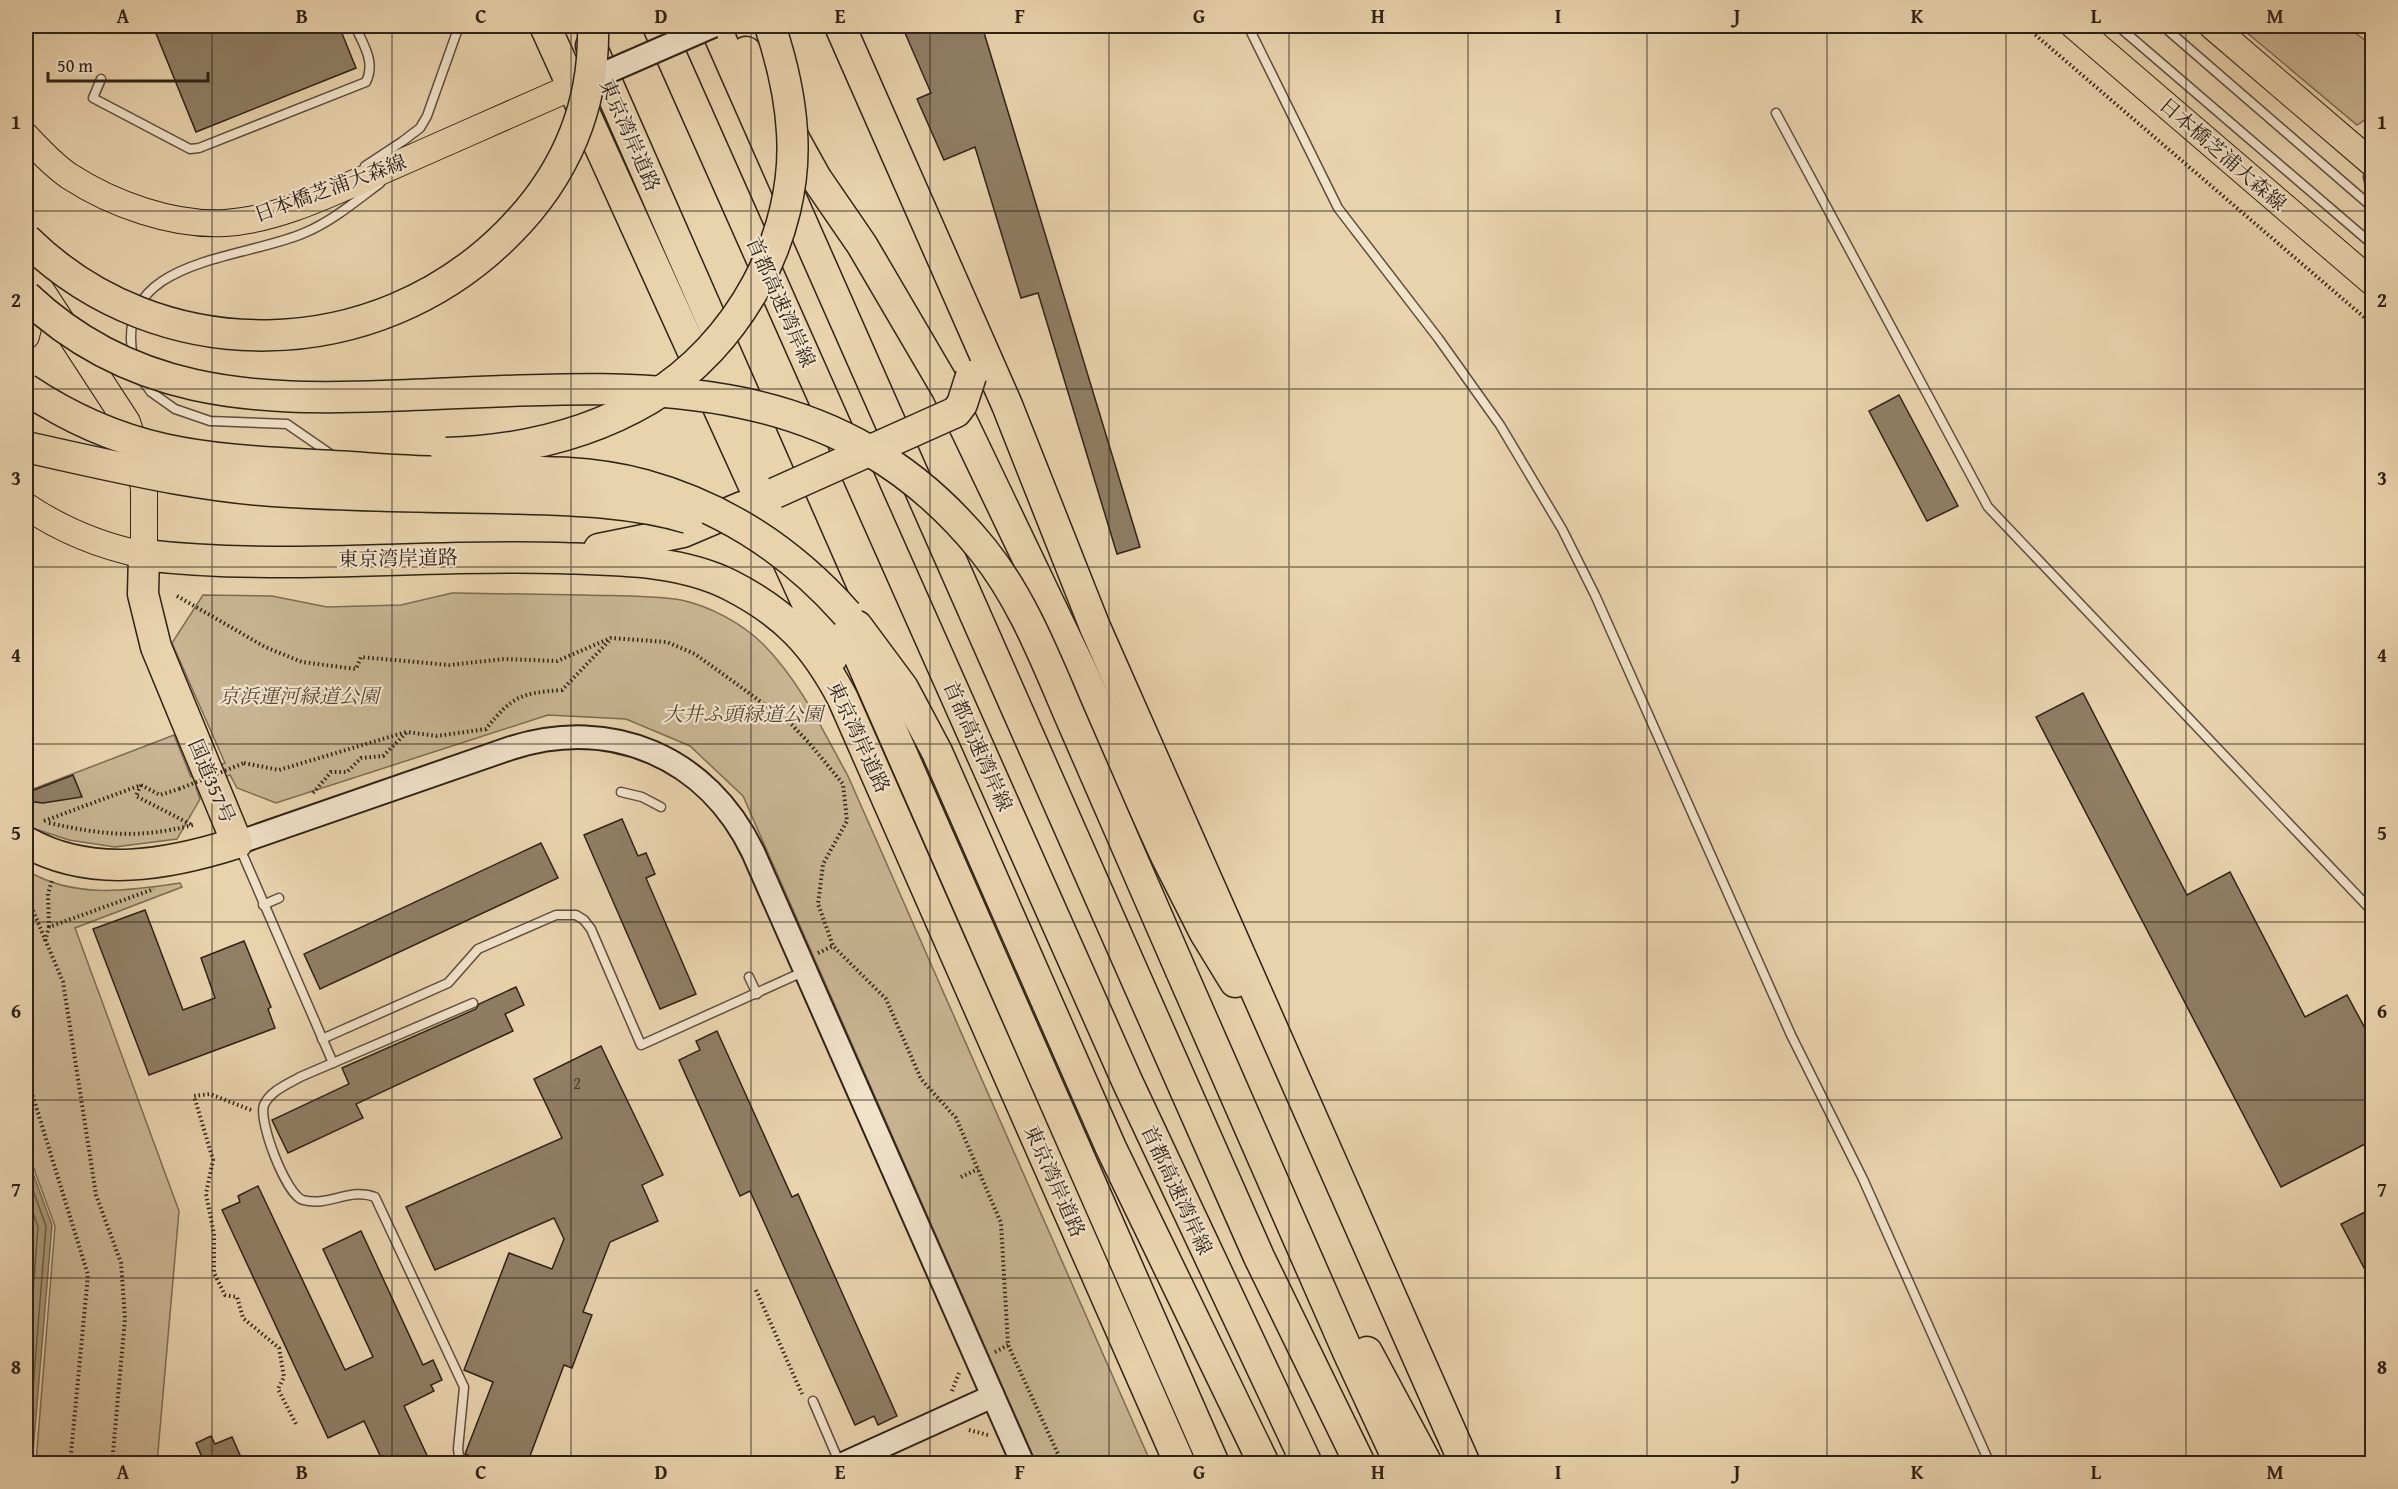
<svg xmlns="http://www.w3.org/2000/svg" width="2398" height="1489" font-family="'Gentium Book Plus','Noto Serif JP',serif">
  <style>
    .green { fill: #c9b593; stroke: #7c6c54; stroke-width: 1.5 }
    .water { fill: #aa977a; stroke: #796852; stroke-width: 1.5 }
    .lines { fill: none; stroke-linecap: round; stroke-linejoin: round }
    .shore { stroke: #6c5c48; stroke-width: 1.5 }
    .building { fill: #907e65; stroke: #2f2216; stroke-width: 1.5 }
    .lane-casing { stroke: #5e4e3c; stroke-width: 11 }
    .secondary-casing { stroke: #2f2216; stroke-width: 26 }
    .primary-casing { stroke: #2f2216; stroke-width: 28 }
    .highway-casing { stroke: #2f2216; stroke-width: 33 }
    .path { stroke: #2f2216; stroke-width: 4; stroke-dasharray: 1.5 3; stroke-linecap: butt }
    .lane { stroke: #f1e2ca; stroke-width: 8 }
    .secondary { stroke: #f1e2ca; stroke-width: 22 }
    .primary { stroke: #e9d3ad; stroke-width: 26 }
    .highway { stroke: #e9d3ad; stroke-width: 30 }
    .secondary-bridge-casing { stroke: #2f2216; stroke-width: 26; stroke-linecap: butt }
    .highway-bridge-casing { stroke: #2f2216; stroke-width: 33; stroke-linecap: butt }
    .path-bridge { stroke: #2f2216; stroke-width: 4; stroke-dasharray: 1.5 3; stroke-linecap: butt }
    .secondary-bridge { stroke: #f1e2ca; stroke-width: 22 }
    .highway-bridge { stroke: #e9d3ad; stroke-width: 30 }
    .grid { fill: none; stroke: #2f2216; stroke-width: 1.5; stroke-opacity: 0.55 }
    .labels { text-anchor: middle; stroke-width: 4.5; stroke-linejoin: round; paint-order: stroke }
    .number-label { font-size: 16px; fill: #47392a }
    .street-label { font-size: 20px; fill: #2f2216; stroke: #f1e2ca }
    .park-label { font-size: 20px; font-style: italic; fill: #564735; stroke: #f1e2ca }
    .neatline { fill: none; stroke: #2f2216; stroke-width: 2 }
    .grid-label { font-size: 20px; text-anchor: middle; font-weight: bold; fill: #2f2216 }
  </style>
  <rect width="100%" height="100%" fill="#e9d3ad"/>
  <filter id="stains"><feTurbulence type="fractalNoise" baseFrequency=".00333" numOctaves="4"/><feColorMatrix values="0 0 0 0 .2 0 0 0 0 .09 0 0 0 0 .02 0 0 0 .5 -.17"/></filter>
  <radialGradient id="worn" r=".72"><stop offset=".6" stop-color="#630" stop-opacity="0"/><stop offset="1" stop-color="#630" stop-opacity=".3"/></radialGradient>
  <g class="green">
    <path d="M2239,26H2345L2372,45V115L2357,125Z"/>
    <path d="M452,593C496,594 540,594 585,595C616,596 649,595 681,600C710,606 743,624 764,645C801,683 823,731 848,776L1151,1463H1036L743,796L690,746L626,719L548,715L276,803L237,788L230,775L196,788L200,799L177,839L115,847L69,840L26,826V790L28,791L174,735L191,777L225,763L172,643L203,595L272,596L327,607L401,605Z"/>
    <path d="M26,870C73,899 128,891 180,883L182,887L75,928L179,1211L157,1463H36L55,1226L26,1147Z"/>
  </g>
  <path class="water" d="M26,1154L52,1225L32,1464L26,1463Z"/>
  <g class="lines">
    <g class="shore">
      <path d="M26,1171L46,1226L27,1464"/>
      <path d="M26,1193L38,1227L26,1382"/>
    </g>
  </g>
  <g class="building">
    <path d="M153,26H339L356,68L196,132Z"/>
    <path d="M902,26H982L1140,547L1117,554L1038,293L1021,298L975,147L944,160L917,99L931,93Z"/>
    <path d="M1899,395L1958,506L1927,521L1869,411Z"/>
    <path d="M2083,693L2187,895L2230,872L2305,1017L2347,995L2373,1043V1140L2281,1187L2036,717Z"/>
    <path d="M73,775L82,797L43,803L26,801V793Z"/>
    <path d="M622,819L638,856L646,853L655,874L646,878L696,994L660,1009L584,835Z"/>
    <path d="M541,843L558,878L320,989L304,954Z"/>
    <path d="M145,910L183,1010L215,998L201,958L244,941L271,1007L268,1009L275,1028L149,1075L93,929Z"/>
    <path d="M516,987L524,1005L505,1014L513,1031L356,1104L363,1118L288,1153L272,1120L349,1084L342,1068L476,1009L479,1004Z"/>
    <path d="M717,1031L792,1197L798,1194L897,1416L878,1425L874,1416L855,1425L750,1191L740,1196L679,1060L700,1050L696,1041Z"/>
    <path d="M601,1046L663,1175L642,1185L658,1221L610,1242L583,1312L592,1315L572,1368L564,1365L527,1464H476L478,1459L465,1454L493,1382L464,1370L509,1253L552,1269L564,1239L554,1218L435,1270L406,1207L562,1138L534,1079Z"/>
    <path d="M258,1186L345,1370L373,1357L323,1249L361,1231L423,1365L433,1360L442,1380L431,1385L434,1391L404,1406L431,1464H384L364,1421L328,1438L222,1210L240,1202L238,1196Z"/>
    <path d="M2373,1208V1285L2341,1224Z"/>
    <path d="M211,1436L215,1444L232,1437L244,1464H205L196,1443Z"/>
  </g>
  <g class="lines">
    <defs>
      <g id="lane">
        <path d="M1248,26L1338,208L1438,338L1500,425L1562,529L1595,595L1791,1035L1863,1179L1990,1464"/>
        <path d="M2118,26L2372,244"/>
        <path d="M2163,26L2372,207"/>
        <path d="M101,79L93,98L190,149L199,148L366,82C376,62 363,44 355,26"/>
        <path d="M1776,113L1988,507L2372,911"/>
        <path d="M365,166L403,141L420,128L427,116L459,26"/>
        <path d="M2371,166L2368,177L2372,194"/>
        <path d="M133,357C113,258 242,260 304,233C331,222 356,201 380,183"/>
        <path d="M142,380L151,392L175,409L210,421L287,424L329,453"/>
        <path d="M621,792L642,797L661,807"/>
        <path d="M239,846L333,1063"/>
        <path d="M263,905L279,898"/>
        <path d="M749,977L757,994"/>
        <path d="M322,1039L448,983L478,949L556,915H576L584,920L591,929L641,1045L805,971"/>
        <path d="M813,1401L840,1464"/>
        <path d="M460,1464L458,1449L464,1387L375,1197C350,1187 329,1207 303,1200C286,1195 258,1121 264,1105C270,1091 288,1084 300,1077L473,1003"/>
      </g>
      <g id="secondary">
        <path d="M237,843L511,748C612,716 707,757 753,852L1023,1464"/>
        <path d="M843,1464L993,1396"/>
      </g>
      <g id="primary">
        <path d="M2074,26L2372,282"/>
        <path d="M2212,26L2372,163"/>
        <path d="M26,136C39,150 53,165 69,176C112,204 173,226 225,223C279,220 335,191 384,170C447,142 509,115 572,87"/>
        <path d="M26,267L127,422L138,456L144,489V555C100,546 63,531 26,506"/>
        <path d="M26,336C31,319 31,303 27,285"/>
      </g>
      <g id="highway">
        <path d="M545,26L832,658"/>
        <path d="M658,26L1127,1081L1307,1464"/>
        <path d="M715,26L1259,1257L1360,1464"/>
        <path d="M840,26L1007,405L1095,627L1465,1464"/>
        <path d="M591,46L1214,1464"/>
        <path d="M746,52L816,178L862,245L947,390L1081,670L1166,856L1205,933L1235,982"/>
        <path d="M599,549L683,532L742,507"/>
        <path d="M857,626L903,688L937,752L1111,1148L1264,1464"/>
        <path d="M26,842C92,879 168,865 237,843L156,647L143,594L144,555C280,571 420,554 557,558C613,560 678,559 730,585C785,613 815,645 843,699L1180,1464"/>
        <path d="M1181,971L1348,1352L1400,1464"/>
        <path d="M1367,1352L1427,1464"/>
      </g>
    </defs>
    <use href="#lane" class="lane-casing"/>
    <use href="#secondary" class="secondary-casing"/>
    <use href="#primary" class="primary-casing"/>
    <use href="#highway" class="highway-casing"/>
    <g class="path">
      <path d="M2025,26L2372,324"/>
      <path d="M177,596L265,647L302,662L356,669L361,657L449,665L504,659L557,661L611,638L667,642L695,654L734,682L792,725L810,744L843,784L847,821L823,864L818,904L833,946L886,999L921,1079L956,1118L1001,1223L1008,1345L1058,1454L1065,1464"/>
      <path d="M244,763L279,770L406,732"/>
      <path d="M141,785L136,796L192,825"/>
      <path d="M313,793L331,772H347L361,758L383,756L407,732L437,736L486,729C512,696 521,693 562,690L609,641"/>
      <path d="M44,821L141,785L160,795L179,789"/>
      <path d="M49,823C104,835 137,839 193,825"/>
      <path d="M26,894L63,982L96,1195L121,1263L125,1318L112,1464"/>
      <path d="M49,927L48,894L52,880"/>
      <path d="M45,941L49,927L154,889"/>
      <path d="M818,953L833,946"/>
      <path d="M26,1074L88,1275L70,1464"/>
      <path d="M251,1110L210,1094L194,1096L213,1160L206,1194L214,1234V1273L225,1295L237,1297L243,1318L279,1348L284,1377L278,1389L296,1424"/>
      <path d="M961,1177L978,1169"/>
      <path d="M756,1290L802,1394"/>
      <path d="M995,1352L1008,1345"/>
      <path d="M952,1391L959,1373"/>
      <path d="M969,1430L988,1435"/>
    </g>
    <use href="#lane" class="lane"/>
    <use href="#secondary" class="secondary"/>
    <use href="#primary" class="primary"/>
    <use href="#highway" class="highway"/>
    <defs>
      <path id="secondary-bridge" d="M596,77L713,26"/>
      <g id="highway-bridge">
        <path d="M26,239C160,371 376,366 508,233C565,176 595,106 593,26"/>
        <path d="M26,296C129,394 250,401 384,396C607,389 825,354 983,550C1025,602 1049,669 1076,730C1111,810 1146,891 1181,971"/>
        <path d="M26,389C123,454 201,459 314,465C361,467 408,472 455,472C517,472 583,468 644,485C724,507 792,552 847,614"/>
        <path d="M26,447C113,466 200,488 290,492C359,496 429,497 499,498C563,500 627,500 688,518"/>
        <path d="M446,453C516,451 588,435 649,399C738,346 799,236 792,132C790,96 781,59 770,26"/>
        <path d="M775,493L956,412L962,404L971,376"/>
      </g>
    </defs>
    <use href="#secondary-bridge" class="secondary-bridge-casing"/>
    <use href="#highway-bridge" class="highway-bridge-casing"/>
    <path class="path-bridge" d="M179,789L244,763"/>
    <use href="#secondary-bridge" class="secondary-bridge"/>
    <use href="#highway-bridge" class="highway-bridge"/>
  </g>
  <path class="grid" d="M212,26V1464M392,26V1464M571,26V1464M751,26V1464M930,26V1464M1109,26V1464M1289,26V1464M1468,26V1464M1647,26V1464M1827,26V1464M2006,26V1464M2186,26V1464M26,211H2372M26,389H2372M26,567H2372M26,744H2372M26,922H2372M26,1100H2372M26,1278H2372"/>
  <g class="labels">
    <g class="number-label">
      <text x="577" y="1089">2</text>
    </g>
    <g class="street-label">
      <text transform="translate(630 135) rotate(66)" y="7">東京湾岸道路</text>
      <text transform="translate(2223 154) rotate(41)" y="7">日本橋芝浦大森線</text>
      <text transform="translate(330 188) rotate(-20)" y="7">日本橋芝浦大森線</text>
      <text transform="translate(781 302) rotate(66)" y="7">首都高速湾岸線</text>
      <text transform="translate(398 558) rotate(-1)" y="7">東京湾岸道路</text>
      <text transform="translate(859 737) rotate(65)" y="7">東京湾岸道路</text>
      <text transform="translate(978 746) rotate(66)" y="7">首都高速湾岸線</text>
      <text transform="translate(212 781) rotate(67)" y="7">国道357号</text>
      <text transform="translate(1055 1181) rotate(66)" y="7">東京湾岸道路</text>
      <text transform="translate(1177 1190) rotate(65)" y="7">首都高速湾岸線</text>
    </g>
    <g class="park-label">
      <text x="299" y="703">京浜運河緑道公園</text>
      <text x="743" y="721">大井ふ頭緑道公園</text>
    </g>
  </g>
  <rect width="2398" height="1489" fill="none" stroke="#e9d3ad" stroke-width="66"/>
  <path d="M48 72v9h160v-9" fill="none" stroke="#2f2216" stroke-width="3"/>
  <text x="57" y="72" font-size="18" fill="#2f2216" stroke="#f1e2ca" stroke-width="4.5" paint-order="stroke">50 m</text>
  <rect x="33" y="33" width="2332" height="1423" class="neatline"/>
  <g class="grid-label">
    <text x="123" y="23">A</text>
    <text x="302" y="23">B</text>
    <text x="481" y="23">C</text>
    <text x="661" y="23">D</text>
    <text x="840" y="23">E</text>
    <text x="1020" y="23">F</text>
    <text x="1199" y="23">G</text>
    <text x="1378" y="23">H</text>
    <text x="1558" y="23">I</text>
    <text x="1737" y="23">J</text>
    <text x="1917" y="23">K</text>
    <text x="2096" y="23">L</text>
    <text x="2275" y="23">M</text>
    <text x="16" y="129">1</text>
    <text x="2382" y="129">1</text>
    <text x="16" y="307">2</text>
    <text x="2382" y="307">2</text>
    <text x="16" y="485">3</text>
    <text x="2382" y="485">3</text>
    <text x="16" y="662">4</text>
    <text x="2382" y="662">4</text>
    <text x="16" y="840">5</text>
    <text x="2382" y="840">5</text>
    <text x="16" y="1018">6</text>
    <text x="2382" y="1018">6</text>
    <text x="16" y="1196">7</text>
    <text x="2382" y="1196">7</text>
    <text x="16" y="1374">8</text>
    <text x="2382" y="1374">8</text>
    <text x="123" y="1479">A</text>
    <text x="302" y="1479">B</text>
    <text x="481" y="1479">C</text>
    <text x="661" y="1479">D</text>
    <text x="840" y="1479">E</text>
    <text x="1020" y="1479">F</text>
    <text x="1199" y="1479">G</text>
    <text x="1378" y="1479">H</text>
    <text x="1558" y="1479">I</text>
    <text x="1737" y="1479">J</text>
    <text x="1917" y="1479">K</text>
    <text x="2096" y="1479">L</text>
    <text x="2275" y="1479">M</text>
  </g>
  <rect width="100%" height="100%" filter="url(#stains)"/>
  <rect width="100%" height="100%" fill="url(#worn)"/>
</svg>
